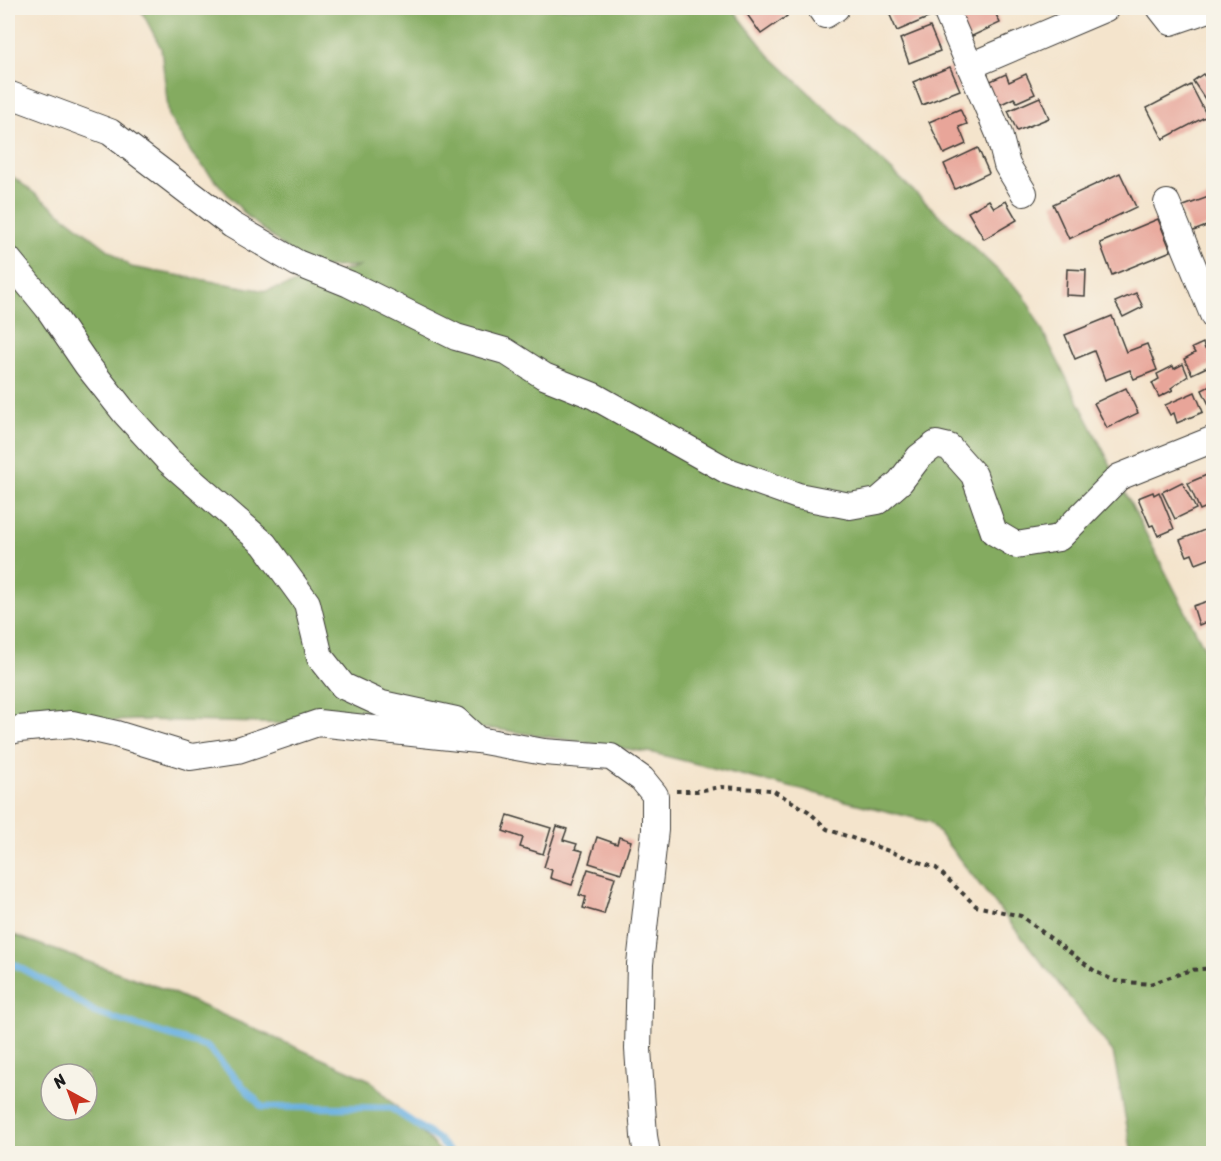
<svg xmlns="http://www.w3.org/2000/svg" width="1221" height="1161" font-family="Sriracha,sans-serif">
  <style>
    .forest { fill: #84ab61; stroke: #50643e; stroke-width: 1.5; fill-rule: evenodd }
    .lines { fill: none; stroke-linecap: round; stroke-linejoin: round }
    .stream { stroke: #6ab1e1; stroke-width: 7 }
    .building { fill: #e8a599 }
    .minor-casing { stroke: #3c3a36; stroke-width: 28 }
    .path { stroke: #3c3a36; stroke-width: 4; stroke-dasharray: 4.5 4.5; stroke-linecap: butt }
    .minor { stroke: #fff; stroke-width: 26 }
  </style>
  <rect width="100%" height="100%" fill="#f7f3e8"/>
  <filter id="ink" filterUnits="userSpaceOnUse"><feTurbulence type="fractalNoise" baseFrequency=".0167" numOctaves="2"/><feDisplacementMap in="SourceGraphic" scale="12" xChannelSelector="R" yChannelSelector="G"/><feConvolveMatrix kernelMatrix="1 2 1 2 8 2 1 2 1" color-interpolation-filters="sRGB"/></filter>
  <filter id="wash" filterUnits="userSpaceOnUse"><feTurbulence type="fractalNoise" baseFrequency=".008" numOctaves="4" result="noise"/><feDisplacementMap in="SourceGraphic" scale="24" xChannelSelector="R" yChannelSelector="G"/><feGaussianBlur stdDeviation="1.35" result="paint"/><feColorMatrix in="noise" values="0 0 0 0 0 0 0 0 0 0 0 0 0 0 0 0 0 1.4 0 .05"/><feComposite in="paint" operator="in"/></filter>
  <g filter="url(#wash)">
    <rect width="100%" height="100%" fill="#f4e4cc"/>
    <g class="forest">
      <path d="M140,8H732L769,55L1024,295L1213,665V1153H1132L1113,1052L930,822L653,753L495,729L142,720L8,724V173L131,267L266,291L361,266L309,268L246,215L192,154L169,117L161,48Z"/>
      <path d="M8,933L164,989L370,1080L442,1153H8ZM51,1074H87V1110H51Z"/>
    </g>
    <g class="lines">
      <path class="stream" d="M8,961L52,985L96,1013L207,1047L262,1107L391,1108L439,1140L451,1154"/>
    </g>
    <g id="blocks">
      <g class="building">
        <path d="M748,8H781L787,16L761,34L744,10Z"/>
        <path d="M893,8H926L930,17L897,31L889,13L894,11Z"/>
        <path d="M977,8H993L1000,23L966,39L956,17Z"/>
        <path d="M930,27L940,51L909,63L900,39Z"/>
        <path d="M950,67L960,90L922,105L913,82Z"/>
        <path d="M1006,74L1009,82L1026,74L1035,94L1017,102L1014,98L997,106L986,83Z"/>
        <path d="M1203,74L1214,88V93L1205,99L1193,81Z"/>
        <path d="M1191,85L1207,116L1163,139L1147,108Z"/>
        <path d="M1040,97L1049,118L1017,131L1008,111Z"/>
        <path d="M960,109L967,124L959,127L966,144L944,154L929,122Z"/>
        <path d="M978,148L989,173L955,189L944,164Z"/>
        <path d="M1120,173L1136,207L1069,239L1053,204Z"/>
        <path d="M1214,195V223L1191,232L1181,207Z"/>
        <path d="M989,200L994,208L1006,201L1017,220L984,239L968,212Z"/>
        <path d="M1158,219L1171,251L1112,275L1100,243Z"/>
        <path d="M1067,269L1086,270L1085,296L1066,295Z"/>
        <path d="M1136,293L1143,307L1123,317L1115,302Z"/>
        <path d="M1112,316L1126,352L1147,344L1157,370L1134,379L1130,370L1105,380L1094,351L1075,359L1065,335Z"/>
        <path d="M1203,343L1205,349L1214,345V358L1209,360L1211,365L1192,374L1184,359L1195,353L1192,348Z"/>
        <path d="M1183,364L1188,376L1171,388L1173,390L1159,397L1152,383L1159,379L1157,374L1173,366L1174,369Z"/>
        <path d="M1214,384V415L1202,390Z"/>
        <path d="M1126,388L1138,413L1107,428L1094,403Z"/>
        <path d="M1195,392L1203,412L1177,423L1174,413L1170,415L1165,405Z"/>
        <path d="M1209,474L1214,484V504L1200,510L1188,483Z"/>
        <path d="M1182,482L1196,509L1175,519L1162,492Z"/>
        <path d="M1153,492L1154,495L1159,492L1174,529L1158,536L1153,525L1150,526L1138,498Z"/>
        <path d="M1214,526V557L1196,564L1192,554L1187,556L1180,540Z"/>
        <path d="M1214,599V619L1199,625L1193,606Z"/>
        <path d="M508,815L551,828L543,854L520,847L523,838L503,831Z"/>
        <path d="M557,826L567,829L563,840L577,844L575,849L583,851L572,885L550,878L552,870L544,867Z"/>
        <path d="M597,837L617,844L619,837L631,841L621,873L589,863Z"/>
        <path d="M588,869L615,877L604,914L583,908L586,897L579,895Z"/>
      </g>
    </g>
  </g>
  <g filter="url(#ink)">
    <use href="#blocks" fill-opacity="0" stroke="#3c3a36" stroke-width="1.5"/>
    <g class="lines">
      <defs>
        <g id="minor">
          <path d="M820,8L825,15L836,8"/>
          <path d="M945,8L999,134L1007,165L1024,193"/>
          <path d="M1160,8L1171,22L1212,8"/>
          <path d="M970,66L1106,8"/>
          <path d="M8,94L110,132L232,225L297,263L349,284L456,337L505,351L544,376L594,396L728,471L798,496L850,506L878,501L900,482L919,457L936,444L949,447L974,475L994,532L1016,545L1059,538L1119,477L1214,439"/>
          <path d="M1167,203L1214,317"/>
          <path d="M8,259L48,308L87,365L125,413L169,461L264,544L307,603L320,657L343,686L382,704L456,720L478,740"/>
          <path d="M8,732L19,729L72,724L116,734L191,757L238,750L318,723L478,740L544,752L611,757L642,779L655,795V830L640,964L638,1049L644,1136L647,1154"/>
        </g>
      </defs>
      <use href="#minor" class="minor-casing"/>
      <path class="path" d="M676,791H697L721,787L772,790L808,811L827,829L936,868L976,906L1021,916L1096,972L1115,981L1150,984L1191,970L1214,968"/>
      <use href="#minor" class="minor"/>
    </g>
  </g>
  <rect width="1221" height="1161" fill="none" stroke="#f7f3e8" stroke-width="30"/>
  <g transform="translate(69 1092) rotate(319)"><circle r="28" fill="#f7f3e8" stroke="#9f9d96" stroke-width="1.5"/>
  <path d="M0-4.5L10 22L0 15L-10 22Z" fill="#c8321e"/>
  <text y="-9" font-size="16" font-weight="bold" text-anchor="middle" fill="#1c1c1c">N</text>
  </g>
</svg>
